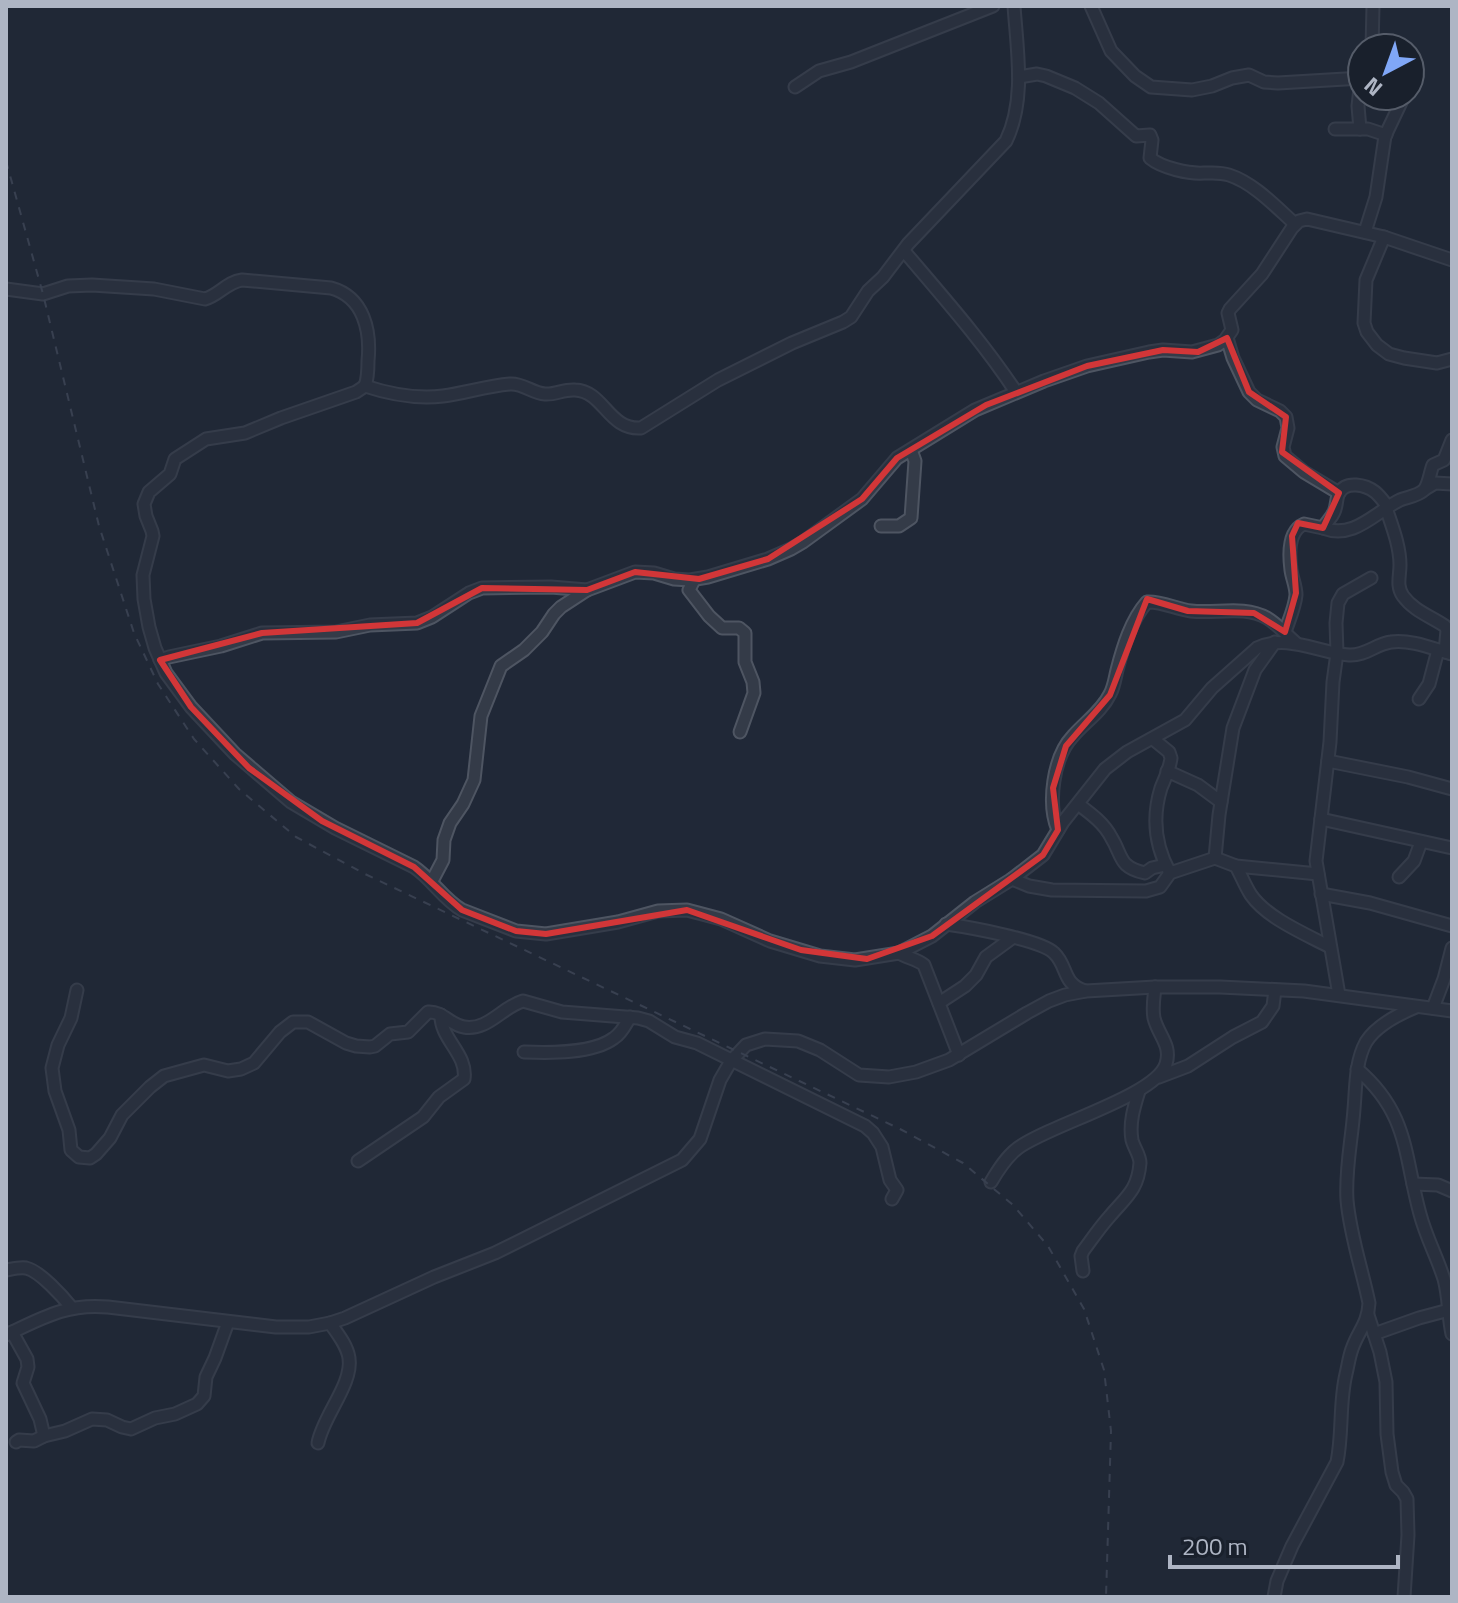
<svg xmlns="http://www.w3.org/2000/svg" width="1458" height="1603" font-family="'Titillium Web',sans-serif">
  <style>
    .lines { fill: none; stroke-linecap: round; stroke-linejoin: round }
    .minor-casing { stroke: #4e5562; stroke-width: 15 }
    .minor { stroke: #343b48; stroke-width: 11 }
    .rail { stroke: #555e6f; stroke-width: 2; stroke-dasharray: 8 8; stroke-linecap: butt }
    .marked { fill: none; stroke: #d23638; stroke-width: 6; stroke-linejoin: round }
  </style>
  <rect width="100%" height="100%" fill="#202837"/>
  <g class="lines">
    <defs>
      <g id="minor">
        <path d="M1091,6L1111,51L1135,76L1151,87L1192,90L1212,86L1232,78L1249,75L1264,82L1278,83L1362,78"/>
        <path d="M1372,48L1373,6"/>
        <path d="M1019,77L1037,74L1046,76L1075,88L1099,103L1136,136L1150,135L1152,140L1150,158C1162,168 1189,174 1204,173C1214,173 1220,172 1229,175C1254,183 1276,207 1295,224"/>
        <path d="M1410,78L1413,70"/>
        <path d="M795,87L819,71L851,62L993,6"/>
        <path d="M1335,129H1368L1386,135"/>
        <path d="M1360,129L1358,106L1361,79"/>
        <path d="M1365,232L1376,197L1385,136L1404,96"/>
        <path d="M1384,237L1366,280L1364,323L1367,332L1377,345L1389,354L1404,358L1437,363L1452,359"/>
        <path d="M904,251C943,297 983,342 1016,392"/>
        <path d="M6,289L43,294L68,286L92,285L154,289L205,299C219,295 227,282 242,280L331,288C364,297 371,331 368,361C368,370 368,378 365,386C389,394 417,399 443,396C465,393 487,386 510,384C523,383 532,393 545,394C555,395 564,389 575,390C604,391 608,430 641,428L718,380L792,343L843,322L851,317L868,291L883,277L908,244L1006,141C1026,100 1017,50 1014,6"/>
        <path d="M1227,338L1233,358L1249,392L1257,400L1280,411L1286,417L1288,428L1283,447L1285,456L1304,472L1339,493"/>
        <path d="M365,386L356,392L281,418L245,433L206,439L175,459L170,474L149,492L144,504L146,516L152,531L153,536L143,575L144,599L149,627L155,648L166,673L191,707L235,754L291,802L335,828L414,867C432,879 443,899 462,910L516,931L546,934L618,922L658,911L687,910L721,919L770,941L820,956L855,960L899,953L932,936L975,902L1012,879L1043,855L1063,822L1105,769L1127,752L1185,720L1212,688L1257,648C1287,633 1318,653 1349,655C1365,656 1376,644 1391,642C1410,639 1434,649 1452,654"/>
        <path d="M1425,489L1435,483L1452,484"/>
        <path d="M1386,508C1392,526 1400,546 1400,565C1400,576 1396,586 1403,596C1414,611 1430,616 1445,626L1447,630L1445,652"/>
        <path d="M881,526H899L911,518L915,461L911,450"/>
        <path d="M1323,528C1354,540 1375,512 1400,500C1407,497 1418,496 1424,490C1429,484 1430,472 1433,465L1444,460L1452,440"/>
        <path d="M694,580L689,590L709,616L722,628H739L745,633V662L753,682L754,693L740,732"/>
        <path d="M1285,632C1289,620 1295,607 1296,595C1296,586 1292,578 1291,570C1289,555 1288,531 1304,524L1323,528C1326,522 1331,519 1334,512C1337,506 1336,498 1339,493C1346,480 1366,485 1375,492C1380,496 1384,502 1388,507"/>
        <path d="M160,660L169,657L221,646L262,633L336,632L370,625L417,623L432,617L469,593L482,588L551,587L587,590L635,572L654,573L674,579L690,580L708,577L768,559L791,549L803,542L862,499L897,458L975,410L1044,381L1087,366L1149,352L1163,350L1192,352L1218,345L1225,340L1232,330L1228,313L1230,309L1262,274L1292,228L1299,221L1307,219L1384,237L1452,260"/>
        <path d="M1419,699L1429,684L1438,650"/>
        <path d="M1153,739L1169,752L1171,758C1170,768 1165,778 1161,788C1152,817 1155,846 1170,873"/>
        <path d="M1328,761L1408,777L1452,789"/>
        <path d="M1167,771L1198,785L1221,802"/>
        <path d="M1078,804C1090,813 1104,823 1111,837C1123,856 1118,867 1145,873L1152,868L1165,865"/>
        <path d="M1321,819L1452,848"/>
        <path d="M1058,830C1047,804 1053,757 1073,736C1085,722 1102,711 1110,694C1114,687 1115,678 1117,670C1123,647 1131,620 1147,602C1161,601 1176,609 1191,611C1216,614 1244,605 1267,618C1279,625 1286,635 1296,643"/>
        <path d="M1215,858L1219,815L1233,728L1255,670L1275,642"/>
        <path d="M1236,866C1241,875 1245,886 1251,895C1267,918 1305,934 1330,947"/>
        <path d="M1399,877L1414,861L1421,842"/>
        <path d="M1012,879L1029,886L1052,890L1146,891L1160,887L1170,873L1215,858L1236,866L1318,874"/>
        <path d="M432,881L443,860L444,840L450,823L463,804L474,780L481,716L501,666L524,650L542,632L554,614L561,607L587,590"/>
        <path d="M1321,894L1370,903L1452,926"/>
        <path d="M946,924C968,927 1041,940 1054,953C1068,966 1062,984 1085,991"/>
        <path d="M899,953C907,958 917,959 924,965L959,1055"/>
        <path d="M77,990L71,1018L58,1045L52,1068L55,1091L69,1130L71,1150L79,1157L90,1158L96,1154L110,1138L122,1115L150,1087L164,1076L204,1065L228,1071L241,1069L254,1063L280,1032L293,1022H308L346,1043L356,1046L370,1047L375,1046L390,1034L408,1032L428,1012C443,1011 450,1025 464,1027C488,1031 502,1007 523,1001L562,1012L638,1018L649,1021L675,1037L697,1043L865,1126L873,1133L882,1147L890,1180L897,1190L892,1199"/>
        <path d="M1339,995L1316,861L1330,742L1333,682L1337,653L1336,623L1338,603L1343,594L1371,578"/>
        <path d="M939,1003L965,986L976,975L986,957L1012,938"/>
        <path d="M1433,1008L1444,979L1452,948"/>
        <path d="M524,1052C549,1053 593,1054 614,1038C622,1033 625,1025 630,1017"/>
        <path d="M1357,1069C1409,1113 1404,1156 1420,1214C1426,1237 1437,1257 1444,1279C1449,1297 1448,1316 1452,1334"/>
        <path d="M1159,1077L1188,1066L1233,1037L1262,1022L1273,1006L1275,990"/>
        <path d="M358,1161L423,1117L439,1097L464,1079C468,1054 440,1039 441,1015"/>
        <path d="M991,1182C998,1170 1006,1157 1018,1148C1049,1125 1156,1096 1166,1064C1172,1045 1158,1035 1154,1018C1152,1008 1154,997 1155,987"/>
        <path d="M1413,1184L1438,1185L1452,1191"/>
        <path d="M6,1270C12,1269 20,1267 26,1268C40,1271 63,1297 72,1308"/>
        <path d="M1083,1271L1081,1256L1083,1251C1092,1239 1100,1227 1110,1216C1126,1197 1138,1190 1140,1163C1140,1155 1134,1148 1132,1140C1129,1123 1134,1107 1139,1091"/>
        <path d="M1368,1315L1380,1352L1386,1382L1387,1434L1392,1472L1396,1485L1403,1492L1407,1499L1408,1535L1404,1597"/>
        <path d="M12,1332L27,1359L28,1367L23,1383L40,1419L44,1436"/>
        <path d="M1374,1334L1419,1318L1449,1310"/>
        <path d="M6,1335C42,1318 67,1303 108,1307L276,1327H309L330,1323L345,1318L434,1277L495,1253L682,1160L700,1139L720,1080L731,1061L746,1045L765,1039L798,1041L820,1050L859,1075L889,1077L916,1072L949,1060L1027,1013L1049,1001L1065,995L1086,991L1155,987H1220L1304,991L1452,1011"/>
        <path d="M16,1442L19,1440L34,1441L44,1436L65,1431L92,1419L107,1420L122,1427L131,1429L155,1418L175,1414L197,1404L204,1396L206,1377L215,1358L228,1322"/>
        <path d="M318,1443C323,1416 353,1384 349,1358C347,1345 337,1333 330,1323"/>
        <path d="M1274,1597L1277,1581L1292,1546L1337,1462C1343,1433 1339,1403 1346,1374C1348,1366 1349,1357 1352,1349C1358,1331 1368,1324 1369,1303C1362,1269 1350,1235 1347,1200C1345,1169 1352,1139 1354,1109C1356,1087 1355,1062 1366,1042C1376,1026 1399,1014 1416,1007"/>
      </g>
    </defs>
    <use href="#minor" class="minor-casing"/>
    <use href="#minor" class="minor"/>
    <path class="rail" d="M6,161L43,294L99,526L134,633L158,684L194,739L239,789L296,837L365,874L900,1129L963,1163L1013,1205L1048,1246L1084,1309L1104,1370L1111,1431L1106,1597"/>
  </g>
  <path d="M0 0H1458V1603H0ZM1227,338L1249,392L1286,417L1282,452L1339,493L1323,528L1298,523L1292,536L1296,593L1285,632L1254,613L1188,611L1147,599L1110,695L1066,746L1053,788L1058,830L1043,855L932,936L867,959L801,950L687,910L546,934L516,931L462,910L414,867L322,821L249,768L191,707L160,660L262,633L417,623L482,588L587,590L635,572L699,579L768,559L862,499L897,458L986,405L1087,366L1163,350L1198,352Z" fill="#202837" fill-opacity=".55" fill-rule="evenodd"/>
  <path class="marked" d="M1227,338L1249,392L1286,417L1282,452L1339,493L1323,528L1298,523L1292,536L1296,593L1285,632L1254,613L1188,611L1147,599L1110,695L1066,746L1053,788L1058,830L1043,855L932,936L867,959L801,950L687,910L546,934L516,931L462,910L414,867L322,821L249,768L191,707L160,660L262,633L417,623L482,588L587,590L635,572L699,579L768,559L862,499L897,458L986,405L1087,366L1163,350L1198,352Z"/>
  <rect width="1458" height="1603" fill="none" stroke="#aeb5c4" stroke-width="16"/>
  <g transform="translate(1386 72) rotate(221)"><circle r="38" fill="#19202c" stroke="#555c69" stroke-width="2"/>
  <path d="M0-6L14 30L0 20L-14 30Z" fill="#80a7f7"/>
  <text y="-12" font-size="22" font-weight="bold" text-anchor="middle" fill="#aeb5c4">N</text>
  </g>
  <path d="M1170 1555v12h228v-12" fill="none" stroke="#aeb5c4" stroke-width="4"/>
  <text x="1182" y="1555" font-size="24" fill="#aeb5c4" stroke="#19202c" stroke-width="6" paint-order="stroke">200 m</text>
</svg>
